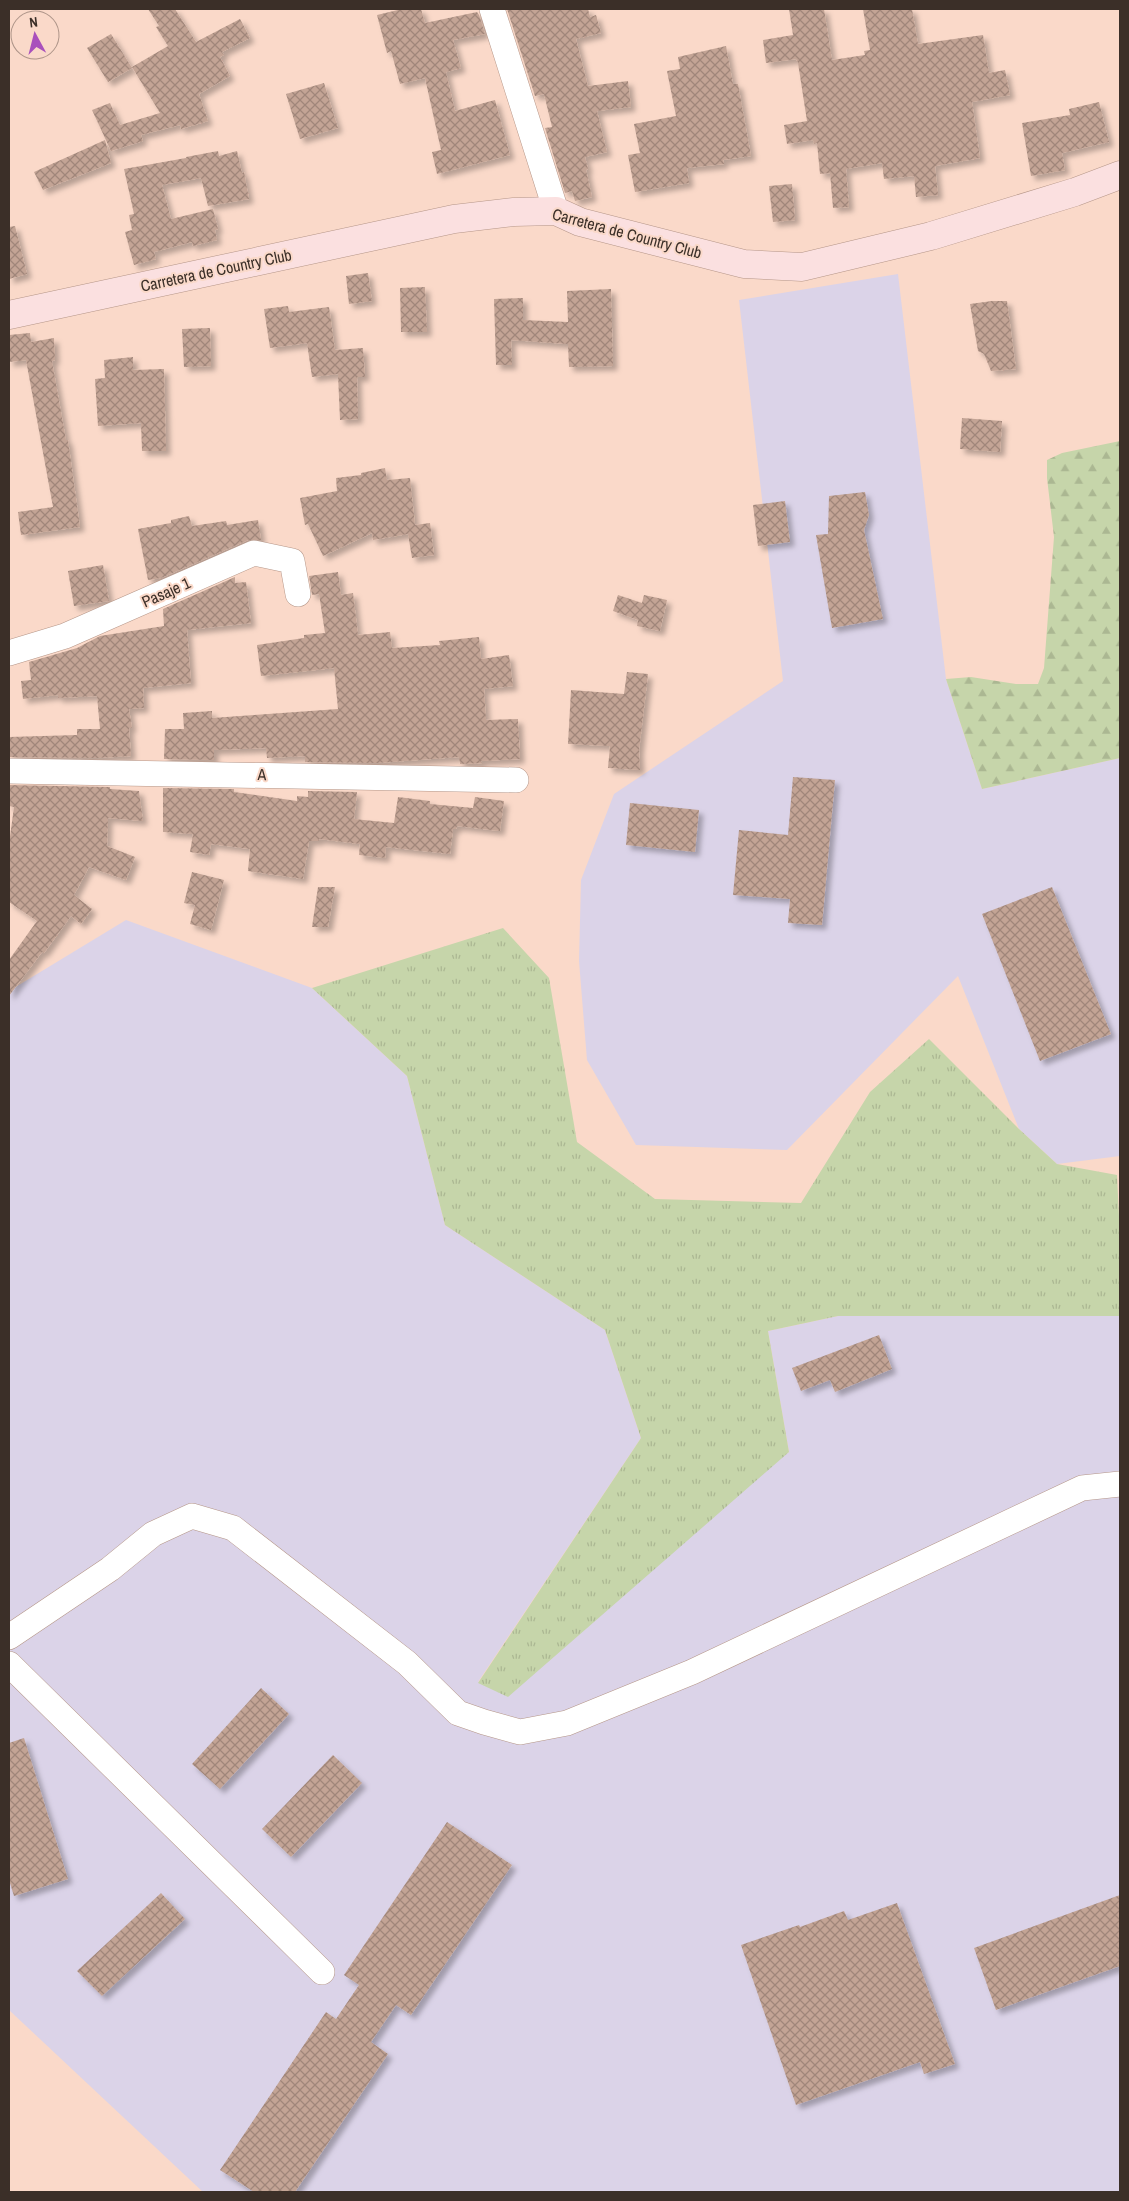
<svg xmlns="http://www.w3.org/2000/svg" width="1129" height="2201" font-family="'Archivo Narrow',sans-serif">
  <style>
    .industrial { fill: #dbd3e8 }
    .grass { fill: url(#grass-tufts) }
    .forest { fill: url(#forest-firs) }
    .building { fill: url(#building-cross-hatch); filter: url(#shadow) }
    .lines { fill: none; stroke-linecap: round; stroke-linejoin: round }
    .street-casing { stroke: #b59688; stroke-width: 26 }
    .secondary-casing { stroke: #b59688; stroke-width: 29 }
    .street { stroke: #fff; stroke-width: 25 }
    .secondary { stroke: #fbe0e0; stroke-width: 28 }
    .labels { text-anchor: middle; stroke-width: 4; stroke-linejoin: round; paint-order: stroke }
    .street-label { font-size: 16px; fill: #3b2f28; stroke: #fad9c9 }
  </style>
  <defs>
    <pattern id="grass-tufts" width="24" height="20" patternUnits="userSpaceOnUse" patternTransform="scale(1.25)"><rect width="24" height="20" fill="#c6d5aa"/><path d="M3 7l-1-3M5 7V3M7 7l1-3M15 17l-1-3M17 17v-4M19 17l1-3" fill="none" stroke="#abb792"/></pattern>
    <pattern id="forest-firs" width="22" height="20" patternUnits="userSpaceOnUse" patternTransform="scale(1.25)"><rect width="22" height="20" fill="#c6d5aa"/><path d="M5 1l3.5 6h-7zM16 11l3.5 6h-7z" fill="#abb792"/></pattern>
    <pattern id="building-cross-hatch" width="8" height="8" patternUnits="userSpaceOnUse" patternTransform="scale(1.25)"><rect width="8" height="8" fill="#c3a495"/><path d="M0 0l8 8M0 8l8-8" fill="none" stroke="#a0867a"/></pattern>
    <filter id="shadow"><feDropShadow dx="4.5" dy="4.5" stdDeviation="2.5" flood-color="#0004"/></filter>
  </defs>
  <rect width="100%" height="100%" fill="#fad9c9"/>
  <g class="industrial">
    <path d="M898,274L946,679L982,789L1120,758V1156L1057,1164L1019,1129L958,976L787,1150L636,1145L587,1060L579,961L581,880L614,794L783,681L739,300Z"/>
    <path d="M126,920L312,988L407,1076L445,1225L605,1330L641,1438L478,1682L789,1452L768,1331L838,1316H1120V2192H203L9,2010V991Z"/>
  </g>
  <path class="grass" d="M503,928L549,978L577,1142L655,1199L801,1203L870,1092L929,1039L1019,1129L1057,1164L1117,1175L1120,1237V1316H838L768,1331L789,1452L508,1697L478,1683L641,1438L605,1330L445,1225L407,1076L312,988Z"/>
  <path class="forest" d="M1120,441V758L982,789L946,679L971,677L1016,684H1038L1044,668L1054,537L1047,478V460L1062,453Z"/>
  <g class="building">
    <path d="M148,9H175L196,42L240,19L250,38L222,52L224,55L220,57L230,76L199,94L208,121L181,129L180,125L141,135L143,141L111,151L92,110L110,103L120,125L160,113L132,67L168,46L156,27L159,26Z"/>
    <path d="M402,9H421L425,23L477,12L479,15L485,34L453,40L461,68L446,72L455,111L495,100L510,155L437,174L432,152L441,150L425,78L400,84L391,51L387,53L377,15Z"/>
    <path d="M507,9H588L590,17L596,15L601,33L576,39L588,86L628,81L631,107L597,111L607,152L585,157L588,169L586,170L592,197L575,201L572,191L565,193L545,128L552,127L544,94L535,96Z"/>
    <path d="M789,9H824L832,60L865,55L864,51L870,50L863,9H912L918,44L983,35L989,73L1005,70L1010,95L972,102L980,158L935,166L938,195L916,197L914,176L884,179L882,163L846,169L849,207L833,208L830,173L820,174L817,143L814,144L813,140L787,144L784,125L807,121L798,63L796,59L766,63L763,40L793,35Z"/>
    <path d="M111,34L132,68L108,82L87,48Z"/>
    <path d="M726,46L733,84H738L751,156L723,160L724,164L687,168L689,183L635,192L628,155L640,153L634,124L676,116L667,71L680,69L678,57Z"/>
    <path d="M324,83L338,128L300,139L286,94Z"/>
    <path d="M1099,102L1109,142L1062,153L1065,170L1031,176L1022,123L1070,115L1069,109Z"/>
    <path d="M105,140L111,163L43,190L34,172Z"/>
    <path d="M218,151L219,156L237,151L242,173L244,172L249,199L208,206L201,178L162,185L171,219L213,209L218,229L215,230L217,240L193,246L192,242L154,252L156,259L134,265L125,232L132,230L129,215L134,214L124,169L186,158V157Z"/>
    <path d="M792,184L795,220L773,222L769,186Z"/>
    <path d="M15,226L27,274L9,279V227Z"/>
    <path d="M368,273L372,301L349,304L346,276Z"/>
    <path d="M425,287L427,332H401L400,288Z"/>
    <path d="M611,289L613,366L569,367L568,344L511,340L512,365H496L494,299L523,298V320L568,322L567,291Z"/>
    <path d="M992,301H1007L1016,369L991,371L984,354L978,351L970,304Z"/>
    <path d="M288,306L289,312L329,307L335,350L363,348L365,377H357L358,419L340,420L338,374L312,377L307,343L270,348L264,309Z"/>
    <path d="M210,328L211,366L184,367L182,329Z"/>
    <path d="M30,333L31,342L54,338L55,360L52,361L66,440H68L80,527L21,535L18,512L53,507L26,360L9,362V335Z"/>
    <path d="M133,357V370L164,369L166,451H142L141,423L98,426L95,379L105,378L104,360Z"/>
    <path d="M962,418L1002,421L1000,452L960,449Z"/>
    <path d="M385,468L387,480L410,478L415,525L430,523L434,555L412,558L408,534L373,540L372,533L323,556L308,524L305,525L300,498L337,491L336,478L361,475V473Z"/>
    <path d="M865,492L869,515L864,530L883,619L832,628L816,535L828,534L829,496Z"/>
    <path d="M785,501L790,542L758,546L753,505Z"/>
    <path d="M189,516L192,526L226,521L227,525L258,520L261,540H248L161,578L148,580L138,529L171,523V520Z"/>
    <path d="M103,565L109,601L74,606L68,571Z"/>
    <path d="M338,572L341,595L353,593L358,635L390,632L392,648L440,645L439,641L479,637L481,659L509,655L513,686L484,689L486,720L518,719L520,759L481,761L482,763L460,764L459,757L377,763L305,762V756L267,758L266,748L214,750V760L164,759L165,729H184L183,713L212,711V718L338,709L334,668L261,676L257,645L304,638V635L325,633L319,594L312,595L309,576Z"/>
    <path d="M235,577V583L246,582L251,623L187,630L191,683L143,688L144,708L129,709L132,728H129L131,756L97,758L9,757V737L77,735V729H100L97,696L58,698V695L23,699L21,681L31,680L29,662L77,648L100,636L164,626L163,609Z"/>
    <path d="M618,595L642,603L644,595L667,600L660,631L637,626L638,620L613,611Z"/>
    <path d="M627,672L648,674L639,751L640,770L608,768L610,746L568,744L571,690L624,694Z"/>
    <path d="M793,777L835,780L822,925L788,923L790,899L733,895L739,830L788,835Z"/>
    <path d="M9,785L110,787V789L139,791L143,821L108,818L107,846L135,857L126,880L89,867L74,895L92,909L81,924L71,916L44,953L42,952L9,996V960L37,921L9,902V844L14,807L9,806Z"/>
    <path d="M163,788L234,789V792L297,801V796L308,797V791L357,792L354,819L394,823L398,797L430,801V804L473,808L475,797L504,801L500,831L457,826L456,829H453L450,854L386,847L385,858L359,855L360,844L319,839V841H309L303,879L248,871L250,849L211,844L209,855L190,852L193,834L163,832Z"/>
    <path d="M630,803L699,810L695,852L626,845Z"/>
    <path d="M192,872L224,880L211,930L190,924L195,905L184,903Z"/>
    <path d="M318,887H335L328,927H312Z"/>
    <path d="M1052,887L1111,1034L1040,1061L982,914Z"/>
    <path d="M879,1335L892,1369L835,1392L830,1380L801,1391L792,1368Z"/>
    <path d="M261,1688L289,1714L220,1789L192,1764Z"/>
    <path d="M24,1738L68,1879L14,1896L9,1880V1743Z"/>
    <path d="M333,1755L362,1783L291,1857L262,1829Z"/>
    <path d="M447,1822L512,1865L411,2015L396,2005L371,2042L388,2054L295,2192H254L220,2170L326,2012L336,2019L359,1985L344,1975Z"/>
    <path d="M161,1893L185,1919L102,1996L77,1971Z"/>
    <path d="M1120,1895V1966L996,2010L974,1948Z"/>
    <path d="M897,1903L955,2064L924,2074L920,2062L796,2105L741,1945L799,1925L800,1927L844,1911L848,1920Z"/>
  </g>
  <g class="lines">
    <defs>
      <g id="street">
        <path d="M492,9L556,211"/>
        <path d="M9,653L65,636L254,553L292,561L298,594"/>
        <path d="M9,771L516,780"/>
        <path d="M9,1637L110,1569L153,1534L192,1516L233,1528L407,1663L458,1713L484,1722L520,1732L567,1723L692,1672L1082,1488L1120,1484"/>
        <path d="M9,1664L322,1972"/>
      </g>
      <path id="secondary" d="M9,315L454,219L514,212L556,211L580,222L744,264L802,267L931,236L1075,192L1120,175"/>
    </defs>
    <use href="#street" class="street-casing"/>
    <use href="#secondary" class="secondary-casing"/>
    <use href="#street" class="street"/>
    <use href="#secondary" class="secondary"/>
  </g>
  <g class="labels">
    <g class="street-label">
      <text transform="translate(627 233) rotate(15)" y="6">Carretera de Country Club</text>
      <text transform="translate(216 270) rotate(-12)" y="6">Carretera de Country Club</text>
      <text transform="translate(166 592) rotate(-24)" y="6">Pasaje 1</text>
      <text transform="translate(262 774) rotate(1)" y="6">A</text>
    </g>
  </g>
  <rect width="1129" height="2201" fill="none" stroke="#3b2f28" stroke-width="20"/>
  <g transform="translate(35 35) rotate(353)"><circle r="24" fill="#fad9c9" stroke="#ae9589"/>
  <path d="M0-4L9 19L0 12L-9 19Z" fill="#a950bc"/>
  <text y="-8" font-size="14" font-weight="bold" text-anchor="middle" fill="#3b2f28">N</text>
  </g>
</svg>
